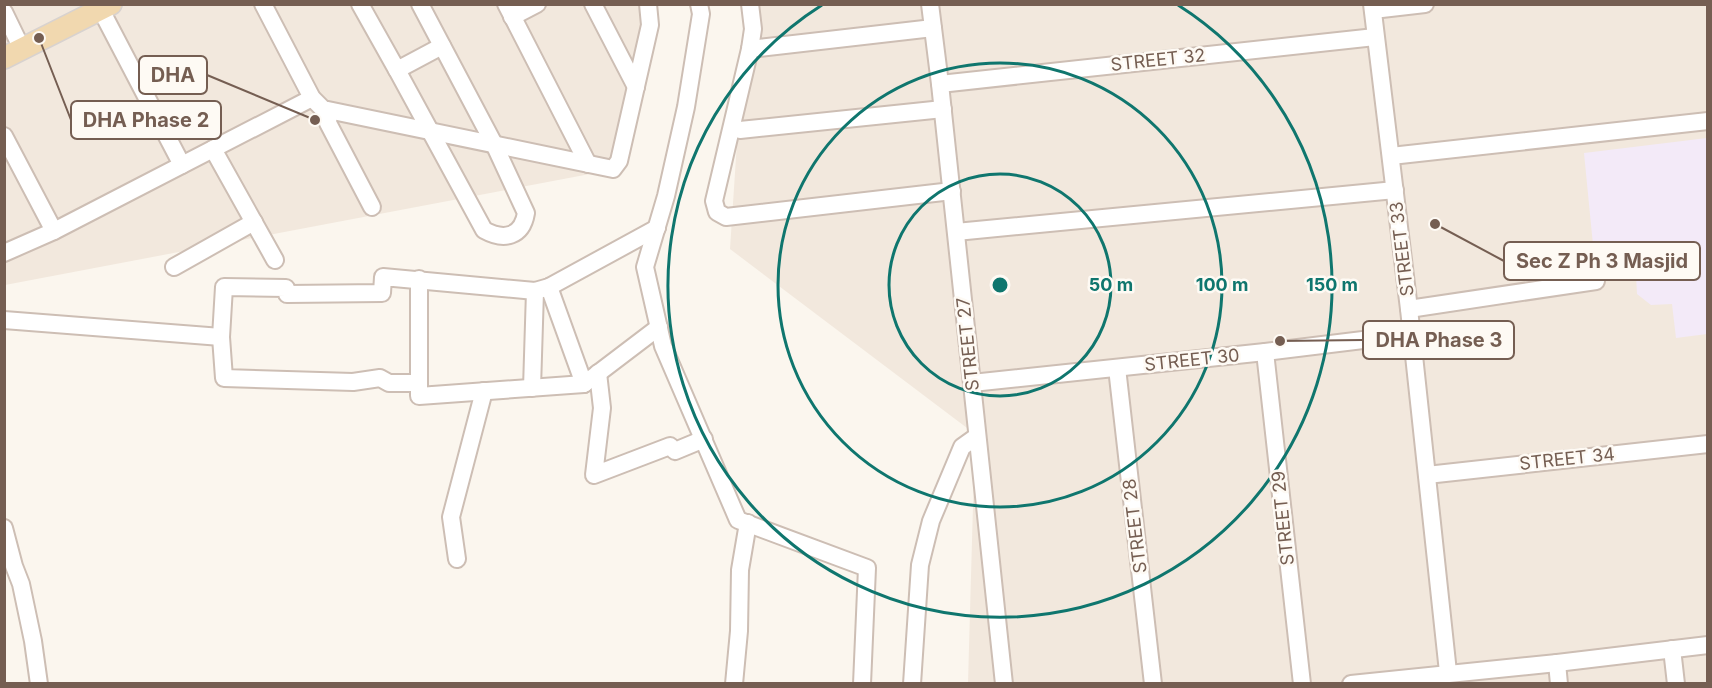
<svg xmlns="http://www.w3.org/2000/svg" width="1712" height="688" font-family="Inter,sans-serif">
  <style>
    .residential { fill: #f2e8dd }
    .education { fill: #f3eaf8 }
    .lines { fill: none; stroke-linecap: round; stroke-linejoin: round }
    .minor-casing { stroke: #cdbeb4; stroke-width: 20 }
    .major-casing { stroke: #d8d2cf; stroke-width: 24 }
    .minor { stroke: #fff; stroke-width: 16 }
    .major { stroke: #f1d8af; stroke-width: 21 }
    .ring { fill: none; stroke: #0f766e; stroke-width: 3 }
    .labels { text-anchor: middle; stroke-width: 5; stroke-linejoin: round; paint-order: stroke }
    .street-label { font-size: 18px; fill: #755e52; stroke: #fefaf4 }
    .centre { fill: #0f766e; stroke: #fefaf4; stroke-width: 3 }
    .ring-label { font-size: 18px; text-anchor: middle; font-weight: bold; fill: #0f766e; stroke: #fefaf4; stroke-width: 5; stroke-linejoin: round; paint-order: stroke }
    .leader { fill: none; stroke: #755e52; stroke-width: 2 }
    .callout-dot { fill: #755e52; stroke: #fefaf4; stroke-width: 2 }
    .callout { fill: #fefaf4; stroke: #755e52; stroke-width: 2 }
    .callout-label { font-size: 20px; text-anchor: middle; font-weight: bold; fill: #755e52 }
  </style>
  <rect width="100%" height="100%" fill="#fbf6ee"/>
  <g class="residential">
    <path d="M5,5H658L611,170L5,285Z"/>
    <path d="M746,5H1707V683H968L975,434L730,249Z"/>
  </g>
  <path class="education" d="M1707,138V334L1676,338L1672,304L1651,305L1637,294L1636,275L1630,269L1521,281L1519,256L1593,245L1584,153Z"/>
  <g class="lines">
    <defs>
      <g id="minor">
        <path d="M263,4L312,98L323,109L613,169L619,161L650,25L648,4"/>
        <path d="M360,4L397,70L442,46"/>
        <path d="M506,4L588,164"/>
        <path d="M593,4L636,87"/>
        <path d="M699,4L701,14L686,107L666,196L645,267L663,346L738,520L867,568L862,684"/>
        <path d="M750,4L753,29L750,49L714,201L717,212L726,217L952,191"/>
        <path d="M930,4L940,84L1004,684"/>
        <path d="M1372,4L1409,309L1448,672"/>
        <path d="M101,10L182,165"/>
        <path d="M1373,10L1425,4"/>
        <path d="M4,12L22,49"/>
        <path d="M512,17L537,4"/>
        <path d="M750,49L933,28"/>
        <path d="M397,70L484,230C504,241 522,237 526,213L494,144L420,4"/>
        <path d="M940,84L1375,37"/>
        <path d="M329,111L328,123L372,207"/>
        <path d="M733,127L740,130L943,109"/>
        <path d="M4,136L54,231"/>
        <path d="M213,149L275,260"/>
        <path d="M1391,156L1708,121"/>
        <path d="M956,232L1395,190"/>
        <path d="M4,253L54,231L312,98"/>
        <path d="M174,267L254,222"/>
        <path d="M419,279V396L584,384L659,327"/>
        <path d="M549,287L584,384"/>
        <path d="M1409,309L1596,281"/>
        <path d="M4,320L221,337"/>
        <path d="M1265,352L1302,684"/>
        <path d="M1117,368L1153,684"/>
        <path d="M598,373L602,408L594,475L670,446L675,451L704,439"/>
        <path d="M419,383H389L380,378L353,382L224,378L221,337L224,287L286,288L287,294L382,293L383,277L535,291L549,287L657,228"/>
        <path d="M972,383L1265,352L1412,334"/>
        <path d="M532,388L535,291"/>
        <path d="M1427,475L1708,444"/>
        <path d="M4,528L14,566L21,584L33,641L39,684"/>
        <path d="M457,559L451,517L484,391"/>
        <path d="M1672,649L1676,684"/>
        <path d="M1557,663L1559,684"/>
        <path d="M734,684L739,631L740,570L748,523"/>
        <path d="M912,684L920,565L931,521L962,447L976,437"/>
        <path d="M1351,684L1557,663L1708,645"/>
      </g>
      <path id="major" d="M4,58L111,4"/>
    </defs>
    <use href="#minor" class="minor-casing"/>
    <use href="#major" class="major-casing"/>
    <use href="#minor" class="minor"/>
    <use href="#major" class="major"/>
  </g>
  <g class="ring">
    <circle cx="1000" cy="285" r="111"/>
    <circle cx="1000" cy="285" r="222"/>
    <path d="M1178 5A332 332 0 1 1 822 5"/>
  </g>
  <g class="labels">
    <g class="street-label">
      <text transform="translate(1158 60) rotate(-6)" y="6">STREET 32</text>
      <text transform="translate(1402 249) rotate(-97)" y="6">STREET 33</text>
      <text transform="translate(968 344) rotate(-96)" y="6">STREET 27</text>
      <text transform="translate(1192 360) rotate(-6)" y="6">STREET 30</text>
      <text transform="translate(1567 459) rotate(-6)" y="6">STREET 34</text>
      <text transform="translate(1283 518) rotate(-96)" y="6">STREET 29</text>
      <text transform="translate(1135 526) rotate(-97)" y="6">STREET 28</text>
    </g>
  </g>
  <circle cx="1000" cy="285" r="9" class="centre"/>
  <g class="ring-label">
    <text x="1111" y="291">50 m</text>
    <text x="1222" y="291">100 m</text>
    <text x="1332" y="291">150 m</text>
  </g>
  <path class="leader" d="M315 120L207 75M39 38L71 120M1435 224L1504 261M1280 341L1363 340"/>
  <g class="callout-dot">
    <circle cx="315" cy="120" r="6"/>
    <circle cx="39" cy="38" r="6"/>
    <circle cx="1435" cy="224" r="6"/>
    <circle cx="1280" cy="341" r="6"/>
  </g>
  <g class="callout">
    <rect x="139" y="56" width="68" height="38" rx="6"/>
    <rect x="71" y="101" width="150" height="38" rx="6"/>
    <rect x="1504" y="242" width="196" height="38" rx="6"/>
    <rect x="1363" y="321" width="151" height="38" rx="6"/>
  </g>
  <g class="callout-label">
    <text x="173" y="82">DHA</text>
    <text x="146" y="127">DHA Phase 2</text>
    <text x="1602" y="268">Sec Z Ph 3 Masjid</text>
    <text x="1439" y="347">DHA Phase 3</text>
  </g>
  <rect width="1712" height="688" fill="none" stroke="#755e52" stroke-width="12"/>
</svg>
